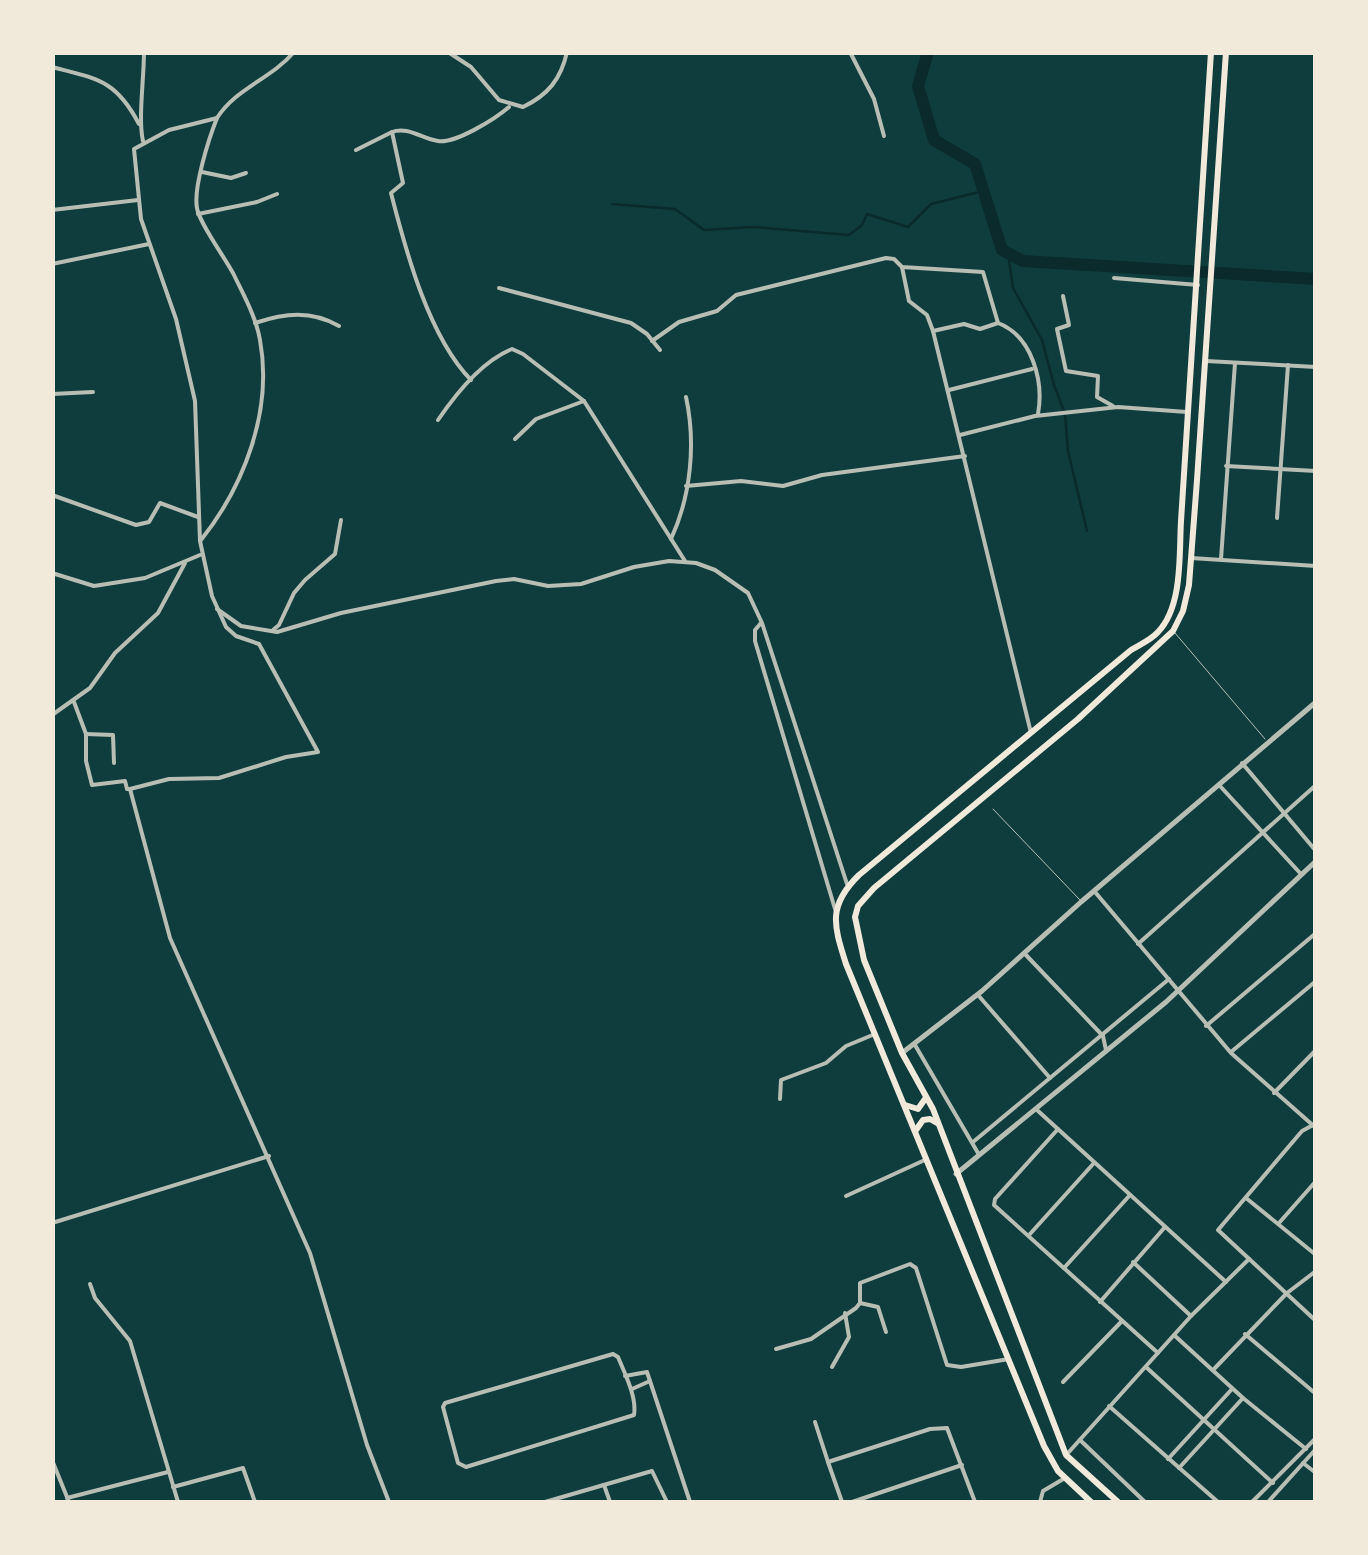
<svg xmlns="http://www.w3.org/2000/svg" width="1368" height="1555" font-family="Montserrat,sans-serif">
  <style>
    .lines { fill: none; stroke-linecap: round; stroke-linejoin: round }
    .stream { stroke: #0a2a2b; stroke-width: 2.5 }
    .river { stroke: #0a2a2b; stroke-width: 12 }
    .service { stroke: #b8beb3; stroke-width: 1 }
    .minor { stroke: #b8beb3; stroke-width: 4 }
    .tertiary { stroke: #b8beb3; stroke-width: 5 }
    .trunk { stroke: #f1e9da; stroke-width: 6 }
  </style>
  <rect width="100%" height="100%" fill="#0f3d3e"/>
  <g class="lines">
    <g class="stream">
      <path d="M612,204L675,209L704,230L754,227L849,235L862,225L867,214L908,227L931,204L983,191"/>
      <path d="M1008,253L1013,288L1042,340L1054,385L1065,414L1068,451L1087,531"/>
    </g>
    <path class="river" d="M928,52L918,86L934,140L975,164L1002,250L1023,261L1316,279"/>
    <g class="service">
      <path d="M1175,633L1265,739"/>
      <path d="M993,809L1080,900"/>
    </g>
    <g class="minor">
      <path d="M448,52L471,67L499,100L523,107C548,95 561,79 567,52"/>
      <path d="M850,52L874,99L884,136"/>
      <path d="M61,53V52"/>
      <path d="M52,67C98,79 116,80 139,124"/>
      <path d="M392,132C408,126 422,139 438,141C455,144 495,119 509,107"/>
      <path d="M143,141C138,119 144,79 144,52"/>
      <path d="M356,150L392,132L403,183L391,193C406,252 429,337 471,380"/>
      <path d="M202,172L231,178L246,173"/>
      <path d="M52,210L138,200"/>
      <path d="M198,214L257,202L277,194"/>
      <path d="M52,264L149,244"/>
      <path d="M902,267L909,301L927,315L933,331L1031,733"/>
      <path d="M1114,278L1198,285"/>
      <path d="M499,288L631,323L647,334L660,350"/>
      <path d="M1063,296L1069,325L1057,329L1066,371L1098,376L1097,397L1113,406"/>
      <path d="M255,323C285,313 311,310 339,326"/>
      <path d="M933,331L964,324L980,329L998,323C1032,336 1044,381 1038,414"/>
      <path d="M652,341L679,322L717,311L736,295L886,258L894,259L902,267L983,272L998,323"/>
      <path d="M1206,361L1316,367"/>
      <path d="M949,390L1032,369"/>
      <path d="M52,394L93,392"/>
      <path d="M438,420C455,395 482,361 512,349L523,354L584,401L685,561"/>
      <path d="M960,435L1035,416L1118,407L1187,412"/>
      <path d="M515,439L536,419L584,401"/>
      <path d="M1226,466L1316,471"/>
      <path d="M686,486L741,481L783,486L822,475L965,456"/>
      <path d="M52,495L136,525L149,522L160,503L198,517"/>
      <path d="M1277,518L1288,365"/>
      <path d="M671,539C691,496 696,443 686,397"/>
      <path d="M201,540C244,486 273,411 260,340C256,317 244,296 234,275C226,259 199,223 197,208C193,188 209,138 217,118"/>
      <path d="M1191,558L1316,566"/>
      <path d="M1221,559L1235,363"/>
      <path d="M52,573L94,586L145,578L200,555"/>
      <path d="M217,609L241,626L277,632L341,613L496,581L514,579L548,586L581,584L634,567L669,561L696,563L715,570L748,593L762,623L847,884"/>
      <path d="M761,623L755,630V641L835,909"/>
      <path d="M273,630L279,625L294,593L305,580L335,554L341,520"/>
      <path d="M74,702L86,734V761L92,785L125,781L127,789H130L170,938L310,1253L367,1445L389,1502"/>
      <path d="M52,715L90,688L115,653L158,613L185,563"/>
      <path d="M86,734L113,735L114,763"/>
      <path d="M1242,763L1316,851"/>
      <path d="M1220,786L1300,873"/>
      <path d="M130,789L169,779L219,778L286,757L318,752L259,644L236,636L226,627L212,596L200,541L195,401L176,319L141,219L134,149L169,130L217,118C236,88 271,79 294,52"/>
      <path d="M1095,892L1231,1053L1316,1128"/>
      <path d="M1138,944L1316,785"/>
      <path d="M1025,954L1103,1036L1106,1050"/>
      <path d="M978,995L1050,1078"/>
      <path d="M1206,1026L1316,933"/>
      <path d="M915,1045L978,1153"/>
      <path d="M1231,1052L1316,981"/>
      <path d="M1274,1093L1316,1050"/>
      <path d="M780,1099L781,1080L826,1063L846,1046L875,1034"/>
      <path d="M1037,1110L1226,1282"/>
      <path d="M1313,1125L1302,1131L1218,1230L1316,1321"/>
      <path d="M1058,1129L995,1199L994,1205L1158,1353"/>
      <path d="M973,1142L1169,979"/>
      <path d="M846,1196L927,1159"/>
      <path d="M1246,1198L1316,1255"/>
      <path d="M52,1223L269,1156"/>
      <path d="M1279,1223L1316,1181"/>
      <path d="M1030,1234L1094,1163"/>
      <path d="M1133,1262L1191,1316"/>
      <path d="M1064,1268L1130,1195"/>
      <path d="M90,1284L95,1298L130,1341L178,1502"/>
      <path d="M1100,1302L1165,1227"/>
      <path d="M860,1303L878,1307L886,1332"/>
      <path d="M1245,1334L1316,1394"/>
      <path d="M1174,1335L1243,1398L1306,1449"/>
      <path d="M776,1349L811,1339L856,1308L860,1303V1283L910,1264L916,1268L947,1365L961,1367L1009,1359"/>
      <path d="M613,1354L618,1357C625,1374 637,1397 634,1415L466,1467L458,1463L443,1407L445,1403Z"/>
      <path d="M832,1367L849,1337L845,1313"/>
      <path d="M1147,1368L1273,1483"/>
      <path d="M1215,1368L1287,1293L1316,1271"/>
      <path d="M625,1376L647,1372L690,1502"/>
      <path d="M1063,1382L1122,1321"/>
      <path d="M632,1389L650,1381"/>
      <path d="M1109,1406L1218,1502"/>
      <path d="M815,1422L828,1462L930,1429L947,1428L975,1502"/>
      <path d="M1080,1440L1145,1502"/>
      <path d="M1068,1453L1191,1316L1249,1259"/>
      <path d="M1168,1459L1232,1389"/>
      <path d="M52,1460L69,1502"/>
      <path d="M828,1462L842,1502"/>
      <path d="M1303,1463L1316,1473"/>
      <path d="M1179,1468L1243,1398"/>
      <path d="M604,1485L610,1502"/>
      <path d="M173,1487L243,1468L255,1502"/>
      <path d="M67,1498L168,1472"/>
      <path d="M545,1502L652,1471L667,1502"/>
      <path d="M852,1502L962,1465"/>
      <path d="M1040,1502L1043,1491L1065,1478"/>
      <path d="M1252,1502L1316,1438"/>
      <path d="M1268,1502L1315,1450"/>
    </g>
    <g class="tertiary">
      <path d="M902,1053L982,991L1081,902L1316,702"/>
      <path d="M956,1174L1166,1002L1316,861"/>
    </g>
    <g class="trunk">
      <path d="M905,1105L918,1109L925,1099"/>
      <path d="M916,1130L923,1120L930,1119L937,1123"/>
      <path d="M1091,1502L1058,1471L1044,1446L846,964C834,926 827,906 859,875L1131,650C1139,645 1151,640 1158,632C1183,606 1179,554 1181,521L1211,52"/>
      <path d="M1118,1502L1066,1455L933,1109L902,1053L864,960L855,917L858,906L874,888L1078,719L1173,631L1183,611L1189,585L1197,480L1226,52"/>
    </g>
  </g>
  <rect width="1368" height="1555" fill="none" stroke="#f1e9da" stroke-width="110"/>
</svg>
